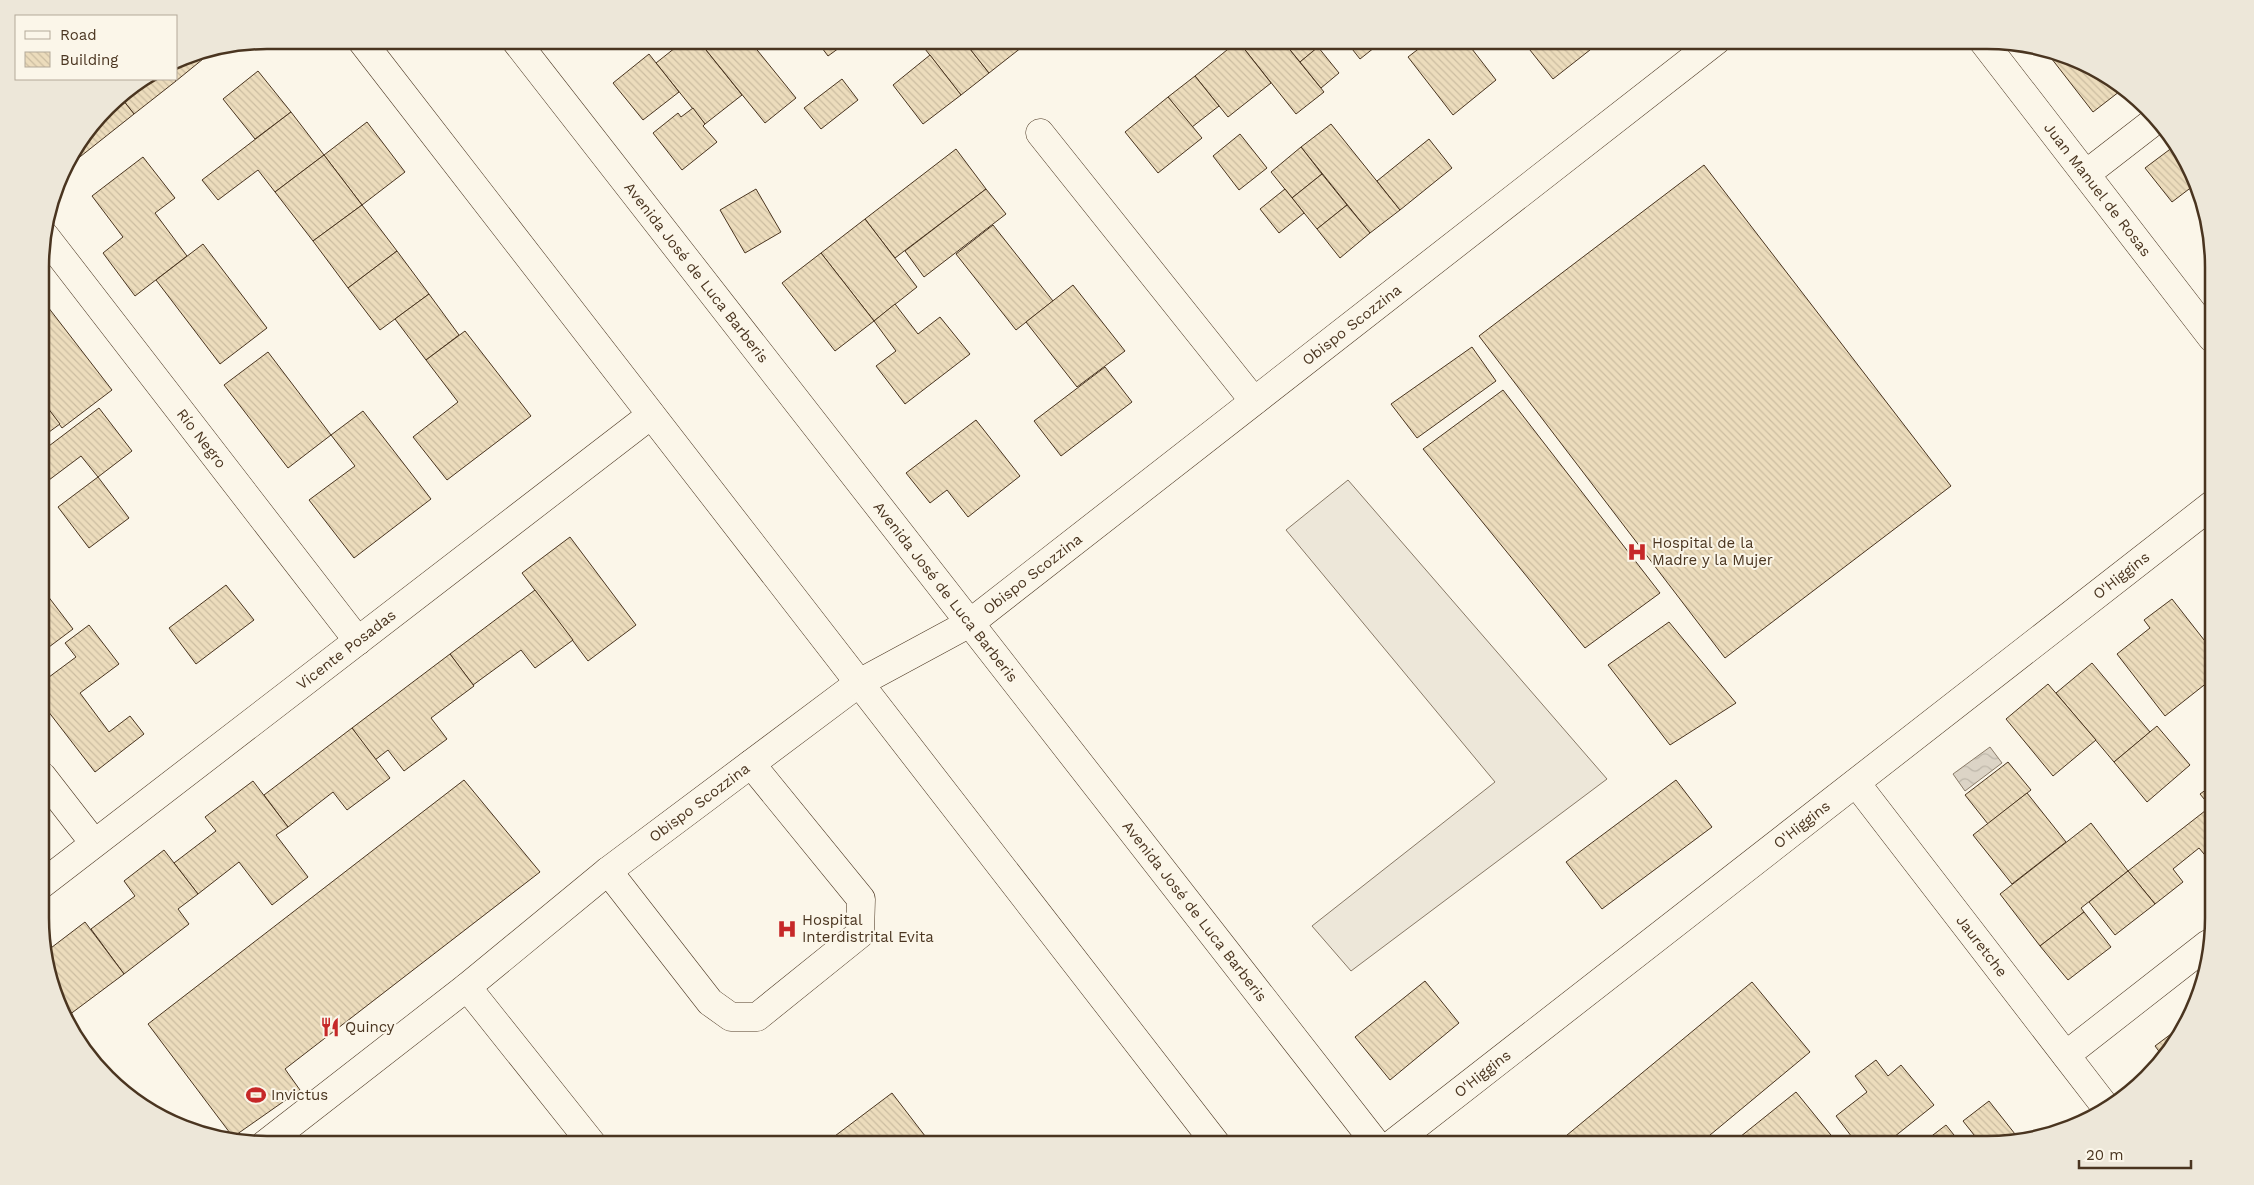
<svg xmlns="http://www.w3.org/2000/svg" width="2254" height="1185" font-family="'Work Sans',sans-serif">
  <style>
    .parking { fill: #ede7d9; stroke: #887966 }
    .water { fill: url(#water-waves); stroke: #887966 }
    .building { fill: url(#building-back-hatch); stroke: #4a3520 }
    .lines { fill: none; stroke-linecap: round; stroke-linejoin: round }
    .minor-casing { stroke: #4a3520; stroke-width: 29 }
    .major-casing { stroke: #4a3520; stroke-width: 29 }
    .minor { stroke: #fbf6e9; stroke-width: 28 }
    .major { stroke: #fbf6e9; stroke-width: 28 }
    .labels { text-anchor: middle; stroke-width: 4; stroke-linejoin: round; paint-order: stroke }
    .street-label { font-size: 15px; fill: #4a3520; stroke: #fbf6e9 }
    .poi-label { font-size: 15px; fill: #4a3520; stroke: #fbf6e9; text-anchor: start }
    .rim { fill: none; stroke: #4a3520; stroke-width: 2.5 }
  </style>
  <defs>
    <pattern id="water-waves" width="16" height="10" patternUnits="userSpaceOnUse" patternTransform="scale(1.25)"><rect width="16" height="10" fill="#dcd4c6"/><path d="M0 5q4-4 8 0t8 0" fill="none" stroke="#beb7aa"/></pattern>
    <pattern id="building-back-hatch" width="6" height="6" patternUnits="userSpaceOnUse" patternTransform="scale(1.25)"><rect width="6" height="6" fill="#ecdcbc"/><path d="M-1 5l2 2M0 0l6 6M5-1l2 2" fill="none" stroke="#ccbda1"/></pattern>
  </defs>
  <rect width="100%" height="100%" fill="#fbf6e9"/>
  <path class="parking" d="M1348,480L1607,779L1351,971L1312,926L1495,782L1286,530Z"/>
  <path class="water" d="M1990,747L2002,763L1965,791L1953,774Z"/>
  <g class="building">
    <path d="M584,40H603L592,49Z"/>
    <path d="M685,40H698L742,95L705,124L656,63Z"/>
    <path d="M698,40H749L796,98L765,123Z"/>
    <path d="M816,40H850L828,56Z"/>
    <path d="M918,40H963L989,73L961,95Z"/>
    <path d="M963,40H1031L989,73Z"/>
    <path d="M1240,40H1282L1324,92L1296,114L1238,41Z"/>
    <path d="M1282,40H1327L1300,62Z"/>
    <path d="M1345,40H1384L1360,59Z"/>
    <path d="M1430,40H1465L1496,80L1453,115L1408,57Z"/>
    <path d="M1522,40H1591L1595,46L1553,79Z"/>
    <path d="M1238,41L1271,83L1228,117L1195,76Z"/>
    <path d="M1318,47L1339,73L1321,88L1300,62Z"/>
    <path d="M199,53L203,59L176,81L174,79H176V59Z"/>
    <path d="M649,54L679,92L643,120L613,83Z"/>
    <path d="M2048,54L2088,63L2124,88L2093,112Z"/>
    <path d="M930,55L961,95L923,124L893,85Z"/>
    <path d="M258,71L291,112L255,139L223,99Z"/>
    <path d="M1195,76L1219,106L1192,127L1168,97Z"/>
    <path d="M145,79H174L176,81L134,114L119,95Z"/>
    <path d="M842,79L858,100L821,129L804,108Z"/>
    <path d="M119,95L134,114L76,160L72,155Z"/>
    <path d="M1168,97L1202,138L1158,173L1125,132Z"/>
    <path d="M693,108L705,124L703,126L717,142L682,170L653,133L678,113L681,117Z"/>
    <path d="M291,112L324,155L275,192L258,170L218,200L202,180Z"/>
    <path d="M367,122L405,172L362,205L324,155Z"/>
    <path d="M1331,124L1400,210L1370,233L1301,147Z"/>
    <path d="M1240,134L1267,168L1239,190L1213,156Z"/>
    <path d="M1429,139L1452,168L1400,210L1377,181Z"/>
    <path d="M2177,144L2193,186L2172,202L2145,168Z"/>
    <path d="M1301,147L1322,174L1292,198L1271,172Z"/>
    <path d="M956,149L986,189L895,258L865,219Z"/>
    <path d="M324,155L362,205L313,241L275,192Z"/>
    <path d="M143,157L175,198L155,213L187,256L135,296L103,253L123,237L92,196Z"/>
    <path d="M1704,165L1951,486L1725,658L1479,336Z"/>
    <path d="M1322,174L1347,205L1317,229L1292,198Z"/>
    <path d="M756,189L781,232L745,253L720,210Z"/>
    <path d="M986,189L1006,214L924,277L905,251Z"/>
    <path d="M1285,189L1304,213L1279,233L1260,209Z"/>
    <path d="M362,205L397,251L348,288L313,241Z"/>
    <path d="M1347,205L1370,233L1340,258L1317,229Z"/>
    <path d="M865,219L917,287L874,321L821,253Z"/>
    <path d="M993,225L1053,301L1016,330L956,254Z"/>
    <path d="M203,244L267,328L220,364L156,280Z"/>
    <path d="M397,251L429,294L380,330L348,288Z"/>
    <path d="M821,253L874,321L835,351L782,283Z"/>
    <path d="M1073,285L1125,351L1077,387L1026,322Z"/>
    <path d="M429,294L459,335L426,360L395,319Z"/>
    <path d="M41,298L112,390L62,428L41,399Z"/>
    <path d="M895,304L918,334L940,317L970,354L905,404L876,366L896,351L874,321Z"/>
    <path d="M465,331L531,416L447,480L413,437L458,402L426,360Z"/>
    <path d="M1472,347L1496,381L1417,438L1391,404Z"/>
    <path d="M268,352L331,435L288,468L224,385Z"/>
    <path d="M1105,367L1132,402L1061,456L1034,421Z"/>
    <path d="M1503,390L1660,593L1585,648L1423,449Z"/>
    <path d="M41,399L60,424L45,435L41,430Z"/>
    <path d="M99,408L132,451L98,477L81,456L41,486V452Z"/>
    <path d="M363,411L431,499L354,558L309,500L355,466L331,435Z"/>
    <path d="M976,420L1020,476L968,517L947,490L930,503L906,473Z"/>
    <path d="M98,477L129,518L89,548L58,507Z"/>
    <path d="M570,537L636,625L588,661L522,573Z"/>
    <path d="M226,585L254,620L196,664L169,628Z"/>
    <path d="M41,587L73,629L41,653Z"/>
    <path d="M535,590L573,640L535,668L521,650L473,685L450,654Z"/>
    <path d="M2172,599L2208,645L2213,641V678L2165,716L2117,654L2150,628L2144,620Z"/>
    <path d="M1669,622L1736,703L1670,745L1608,665Z"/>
    <path d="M89,625L119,664L80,693L109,732L130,716L144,734L95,772L41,702V683L76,657L65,643Z"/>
    <path d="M450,654L474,686L431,718L447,739L404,771L388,750L375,760L352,728Z"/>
    <path d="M2092,663L2150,732L2114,762L2056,693Z"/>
    <path d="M2048,684L2096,740L2053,776L2006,719Z"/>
    <path d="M2157,726L2190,765L2147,802L2114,762Z"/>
    <path d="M352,728L390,778L347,810L333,792L288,827L264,795Z"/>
    <path d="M2008,762L2031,790L1988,824L1965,795Z"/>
    <path d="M464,780L540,872L285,1069L300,1090L233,1137L148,1024Z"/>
    <path d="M1676,780L1712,827L1602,909L1566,862Z"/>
    <path d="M253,781L288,827L276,835L308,877L272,905L239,862L198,894L174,863L216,831L205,817Z"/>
    <path d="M2214,784V811L2200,794Z"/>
    <path d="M2027,793L2066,842L2012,884L1973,835Z"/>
    <path d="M2210,807L2214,811V857L2209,860L2199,848L2173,869L2183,882L2155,904L2128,871Z"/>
    <path d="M2091,823L2128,871L2081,908L2084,912L2040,946L2000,894Z"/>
    <path d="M164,850L198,894L178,909L189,924L124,974L91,929L135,896L124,881Z"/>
    <path d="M2128,871L2155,904L2115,935L2089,902Z"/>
    <path d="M2084,912L2111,947L2068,980L2040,946Z"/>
    <path d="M85,922L124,974L65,1018L57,1005L43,954Z"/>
    <path d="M1425,981L1459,1023L1390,1080L1355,1037Z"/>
    <path d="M1752,982L1810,1052L1698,1145H1555Z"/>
    <path d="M2191,1019L2164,1058L2155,1046Z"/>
    <path d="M1876,1060L1888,1076L1901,1065L1934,1105L1884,1145H1858L1836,1116L1867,1092L1855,1076Z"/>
    <path d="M1796,1092L1839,1145H1730Z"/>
    <path d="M892,1093L932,1145H823Z"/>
    <path d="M1989,1101L2015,1134L2001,1145H1982L1963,1121Z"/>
    <path d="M1946,1125L1962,1145H1920Z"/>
  </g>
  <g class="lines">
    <defs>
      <g id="minor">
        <path id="s1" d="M1982,40L2212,338"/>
        <path d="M1040,133L1254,401"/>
        <path d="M2086,174L2157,119"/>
        <path id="s2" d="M45,236L358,641"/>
        <path d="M42,776L94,843"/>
        <path id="s3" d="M1856,783L2108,1110"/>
        <path d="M608,871L710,1002L731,1017H757L860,934L861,899L751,764"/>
        <path id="s4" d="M42,884L651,415"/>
        <path d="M467,987L593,1145"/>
        <path d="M2066,1055L2208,944"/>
        <path id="s5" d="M264,1145L467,987L608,871L859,683L970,623L1717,40"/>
        <path id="s6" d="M1391,1145L2213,504"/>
      </g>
      <g id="major">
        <path d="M361,40L1217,1145"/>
        <path id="s7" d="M515,40L1377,1145"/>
      </g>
    </defs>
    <use href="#minor" class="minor-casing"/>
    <use href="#major" class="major-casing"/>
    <use href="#minor" class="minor"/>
    <use href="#major" class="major"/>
  </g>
  <defs>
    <symbol id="hospital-bare" viewBox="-9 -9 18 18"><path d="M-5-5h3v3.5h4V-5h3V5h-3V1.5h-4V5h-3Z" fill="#c62828" stroke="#fbf6e9" stroke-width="2.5" paint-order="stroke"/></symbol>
    <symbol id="restaurant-bare" viewBox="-9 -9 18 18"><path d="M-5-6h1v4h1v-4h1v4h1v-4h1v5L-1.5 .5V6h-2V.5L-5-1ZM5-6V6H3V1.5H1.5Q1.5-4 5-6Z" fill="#c62828" stroke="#fbf6e9" stroke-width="2.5" paint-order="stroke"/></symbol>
    <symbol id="stadium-bare" viewBox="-9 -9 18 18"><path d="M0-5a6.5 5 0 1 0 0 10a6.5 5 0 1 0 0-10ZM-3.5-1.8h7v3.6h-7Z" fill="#c62828" stroke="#fbf6e9" stroke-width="2.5" paint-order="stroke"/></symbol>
  </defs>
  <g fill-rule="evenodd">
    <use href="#hospital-bare" x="1623" y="538" width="28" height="28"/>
    <use href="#hospital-bare" x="773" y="915" width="28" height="28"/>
    <use href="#restaurant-bare" x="316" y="1013" width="28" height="28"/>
    <use href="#stadium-bare" x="242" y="1081" width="28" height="28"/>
  </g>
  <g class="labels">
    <g class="street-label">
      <text dy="5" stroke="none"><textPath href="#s1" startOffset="189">Juan Manuel de Rosas</textPath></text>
      <text dy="5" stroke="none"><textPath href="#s7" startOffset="295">Avenida José de Luca Barberis</textPath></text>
      <text dy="5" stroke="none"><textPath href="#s5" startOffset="1364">Obispo Scozzina</textPath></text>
      <text dy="5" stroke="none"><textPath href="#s2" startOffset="256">Río Negro</textPath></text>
      <text dy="5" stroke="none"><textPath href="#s5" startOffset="959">Obispo Scozzina</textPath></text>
      <text dy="5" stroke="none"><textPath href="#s6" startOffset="926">O'Higgins</textPath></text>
      <text dy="5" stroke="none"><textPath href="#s7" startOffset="700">Avenida José de Luca Barberis</textPath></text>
      <text dy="5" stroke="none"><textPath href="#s4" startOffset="384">Vicente Posadas</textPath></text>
      <text dy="5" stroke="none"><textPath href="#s5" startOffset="554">Obispo Scozzina</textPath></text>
      <text dy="5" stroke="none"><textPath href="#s6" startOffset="521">O'Higgins</textPath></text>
      <text dy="5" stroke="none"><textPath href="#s7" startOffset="1105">Avenida José de Luca Barberis</textPath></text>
      <text dy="5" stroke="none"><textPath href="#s3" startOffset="206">Jauretche</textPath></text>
      <text dy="5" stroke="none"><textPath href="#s6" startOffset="116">O'Higgins</textPath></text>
    </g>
    <g class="poi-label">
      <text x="1652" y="548">Hospital de la<tspan x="1652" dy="17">Madre y la Mujer</tspan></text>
      <text x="802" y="925">Hospital<tspan x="802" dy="17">Interdistrital Evita</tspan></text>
      <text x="345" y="1032">Quincy</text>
      <text x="271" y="1100">Invictus</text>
    </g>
  </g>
  <path d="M0 0H2254V1185H0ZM267 49H1987A218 218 0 0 1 2205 267V918A218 218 0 0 1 1987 1136H267A218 218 0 0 1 49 918V267A218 218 0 0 1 267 49Z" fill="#ede7d9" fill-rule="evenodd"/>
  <path class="rim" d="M267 49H1987A218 218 0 0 1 2205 267V918A218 218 0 0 1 1987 1136H267A218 218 0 0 1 49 918V267A218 218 0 0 1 267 49Z"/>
  <rect x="15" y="15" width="162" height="65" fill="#fbf6e9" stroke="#b4a999"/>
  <rect x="25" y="31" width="25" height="8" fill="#fbf6e9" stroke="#b4a999"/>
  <text x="60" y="40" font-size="15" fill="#4a3520">Road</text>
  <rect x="25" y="52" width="25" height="15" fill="url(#building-back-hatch)" stroke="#b4a999"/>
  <text x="60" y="65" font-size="15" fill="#4a3520">Building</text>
  <path d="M2079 1160v8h112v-8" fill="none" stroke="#4a3520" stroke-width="2.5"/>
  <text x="2086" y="1160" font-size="15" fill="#4a3520" stroke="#fbf6e9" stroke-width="4" paint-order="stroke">20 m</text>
</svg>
